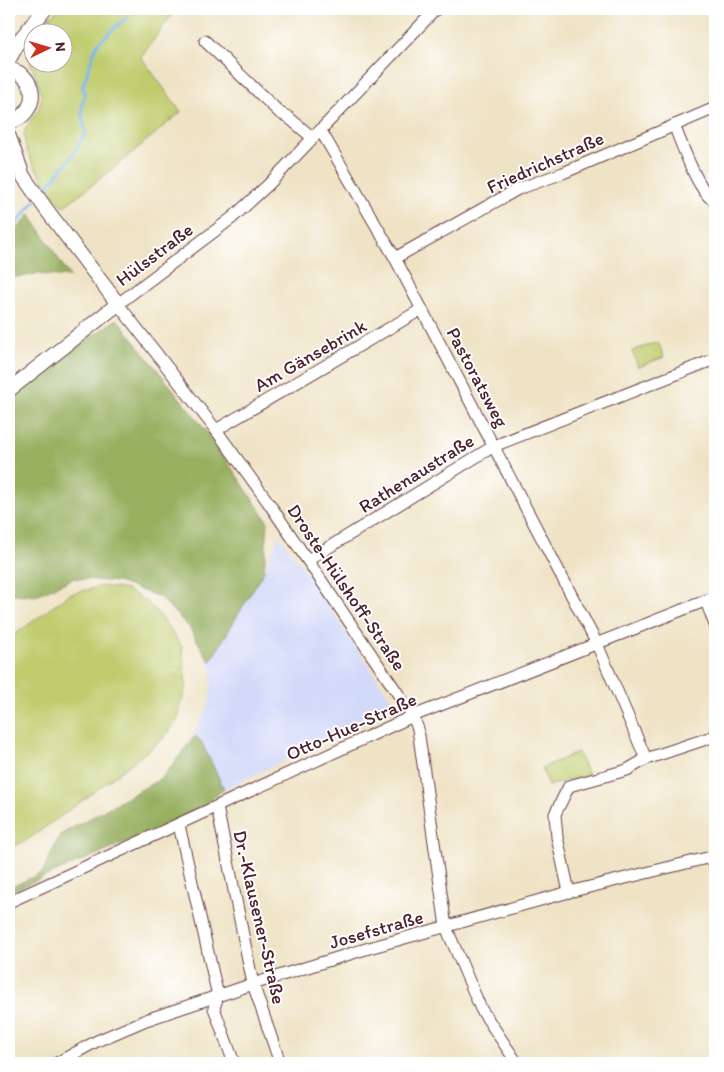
<svg xmlns="http://www.w3.org/2000/svg" width="724" height="1072" font-family="Itim,sans-serif">
  <style>
    .built { fill: #d2d9f9 }
    .green { fill: #bfcc6d; stroke: #84764c }
    .forest { fill: #97b060; stroke: #706846 }
    .lines { fill: none; stroke-linecap: round; stroke-linejoin: round }
    .stream { stroke: #76b4e9; stroke-width: 3 }
    .minor-casing { stroke: #633c42; stroke-width: 13 }
    .major-casing { stroke: #633c42; stroke-width: 16 }
    .minor { stroke: #fff; stroke-width: 11 }
    .major { stroke: #fff; stroke-width: 14 }
    .labels { text-anchor: middle; stroke-width: 4; stroke-linejoin: round; paint-order: stroke }
    .street-label { font-size: 19px; fill: #4a1f2b; stroke: #fff }
  </style>
  <rect width="100%" height="100%" fill="#fff"/>
  <filter id="ink" filterUnits="userSpaceOnUse"><feTurbulence type="fractalNoise" baseFrequency=".02" numOctaves="2"/><feDisplacementMap in="SourceGraphic" scale="10" xChannelSelector="R" yChannelSelector="G"/><feConvolveMatrix kernelMatrix="1 2 1 2 8 2 1 2 1" color-interpolation-filters="sRGB"/></filter>
  <filter id="wash" filterUnits="userSpaceOnUse"><feTurbulence type="fractalNoise" baseFrequency=".0096" numOctaves="4" result="noise"/><feDisplacementMap in="SourceGraphic" scale="20" xChannelSelector="R" yChannelSelector="G"/><feGaussianBlur stdDeviation="1.12" result="paint"/><feColorMatrix in="noise" values="0 0 0 0 0 0 0 0 0 0 0 0 0 0 0 0 0 1.4 0 .05"/><feComposite in="paint" operator="in"/></filter>
  <g filter="url(#wash)">
    <rect width="100%" height="100%" fill="#efe3c5"/>
    <path class="built" d="M279,535L303,568L392,701L389,712L224,789L201,741L193,734L203,718L210,700L212,677L210,662L264,571Z"/>
    <g class="green">
      <path d="M59,9H176L141,57L181,112L110,171L63,207C50,190 25,159 24,137C24,127 31,120 36,113C48,96 34,72 27,56L32,41V62H62V32H37L49,17Z"/>
      <path d="M658,342L664,357L638,367L632,351Z"/>
      <path d="M102,586L127,590L146,601L160,615L182,647L186,686L178,719L163,739L90,795L26,841L9,848V639L70,594Z"/>
      <path d="M578,752L588,775L548,786L542,768Z"/>
    </g>
    <g class="forest">
      <path d="M30,214L70,277L39,274L9,278V228L15,232Z"/>
      <path d="M117,319L210,436L268,522L264,571L210,662L189,627L160,597L118,582L74,578L34,596L9,593V397L91,337Z"/>
      <path d="M195,736L201,741L224,789L195,812L9,892V885L11,887L42,873L60,835L162,778Z"/>
    </g>
    <g class="lines">
      <g class="stream">
        <path d="M41,194L70,159L86,132L82,115V103L85,96V91L82,88L97,44L127,17L132,9"/>
        <path d="M9,232L36,200"/>
      </g>
    </g>
  </g>
  <g filter="url(#ink)">
    <g class="lines">
      <defs>
        <g id="minor">
          <path d="M436,9L268,185L232,218L118,304L216,430L268,502L413,716L418,729L446,927L481,1009L517,1063"/>
          <path d="M205,41L280,113L288,117L313,138"/>
          <path d="M674,125C681,142 699,195 715,201"/>
          <path d="M321,131L395,258L597,644L646,759L715,736"/>
          <path d="M395,258L518,189L563,173L715,108"/>
          <path d="M216,430L422,309"/>
          <path d="M308,560L494,446L715,359"/>
          <path d="M706,601L715,625"/>
          <path d="M217,807L253,984L280,1063"/>
          <path d="M179,825L218,996L214,1008L234,1063"/>
          <path d="M569,892L557,837L555,814L569,786L627,770L646,759"/>
          <path d="M9,902L413,716L715,597"/>
          <path d="M57,1063L97,1041L146,1020L253,984L369,948L569,892L715,856"/>
        </g>
        <g id="major">
          <path d="M9,59L19,41L45,9"/>
          <path d="M9,69C40,76 39,115 9,122"/>
          <path d="M9,137L23,176L46,209L118,304L9,390"/>
        </g>
      </defs>
      <use href="#minor" class="minor-casing"/>
      <use href="#major" class="major-casing"/>
      <use href="#minor" class="minor"/>
      <use href="#major" class="major"/>
    </g>
  </g>
  <g class="labels">
    <g class="street-label">
      <text transform="translate(545 162) rotate(-24)" y="7">Friedrichstraße</text>
      <text transform="translate(154 254) rotate(-37)" y="7">Hülsstraße</text>
      <text transform="translate(310 355) rotate(-30)" y="7">Am Gänsebrink</text>
      <text transform="translate(478 377) rotate(62)" y="7">Pastoratsweg</text>
      <text transform="translate(416 473) rotate(-32)" y="7">Rathenaustraße</text>
      <text transform="translate(347 587) rotate(56)" y="7">Droste-Hülshoff-Straße</text>
      <text transform="translate(351 726) rotate(-24)" y="7">Otto-Hue-Straße</text>
      <text transform="translate(260 917) rotate(77)" y="7">Dr.-Klausener-Straße</text>
      <text transform="translate(376 929) rotate(-16)" y="7">Josefstraße</text>
    </g>
  </g>
  <rect width="724" height="1072" fill="none" stroke="#fff" stroke-width="30"/>
  <g transform="translate(48 48) rotate(85)"><circle r="24" fill="#ffffff" stroke="#b7a5aa"/>
  <path d="M0-4L9 19L0 12L-9 19Z" fill="#c8321e"/>
  <text y="-8" font-size="14" font-weight="bold" text-anchor="middle" fill="#4a1f2b">N</text>
  </g>
</svg>
